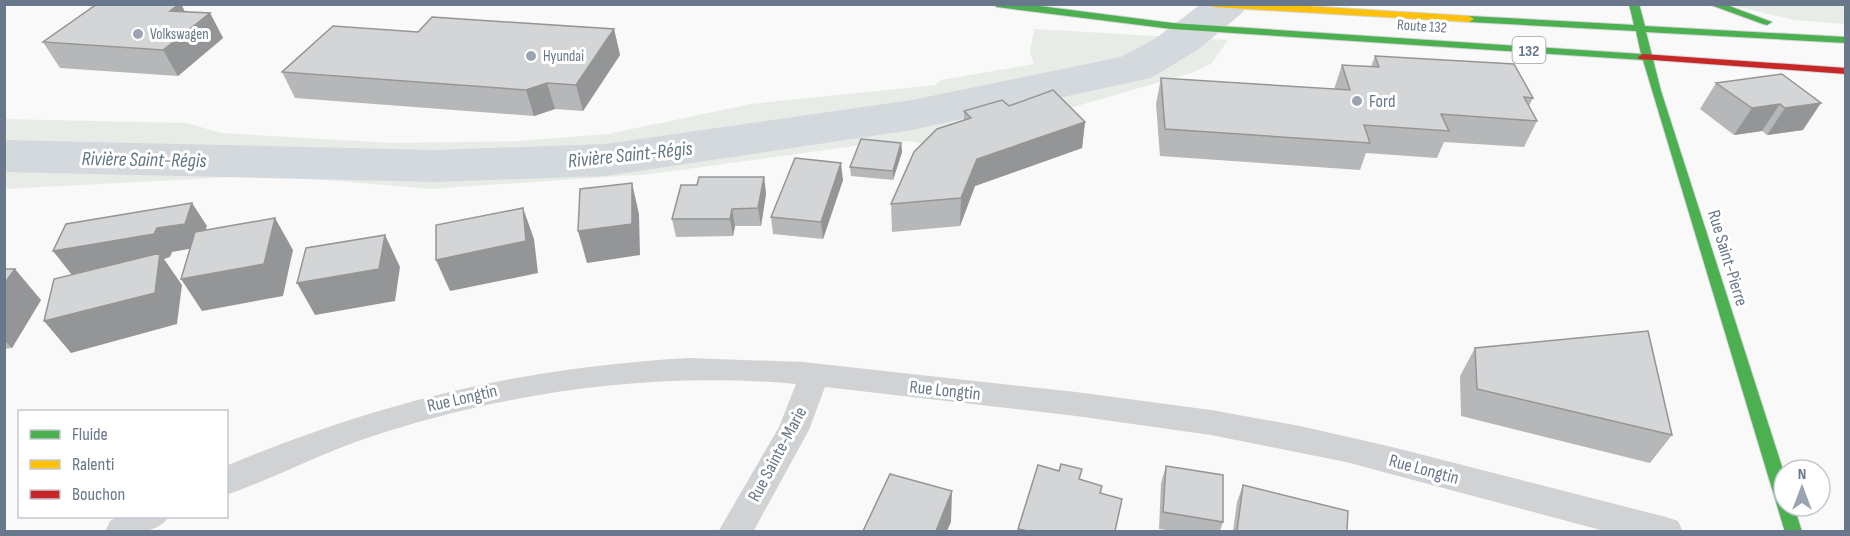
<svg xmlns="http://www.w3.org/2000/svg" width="1850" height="536" font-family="'Sofia Sans Condensed',sans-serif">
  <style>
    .green { fill: #e8ece7 }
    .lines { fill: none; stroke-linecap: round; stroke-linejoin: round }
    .river { fill: #d3d9dd; fill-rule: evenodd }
    .fast-casing { stroke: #d4d6d8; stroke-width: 2 }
    .slow-casing { stroke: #d4d6d8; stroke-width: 2 }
    .jam-casing { stroke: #d4d6d8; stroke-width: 2 }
    .street { fill: #d1d2d4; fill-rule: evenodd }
    .fast { fill: #4caf50; fill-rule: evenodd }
    .slow { fill: #ffc107; fill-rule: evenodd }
    .jam { fill: #c62828; fill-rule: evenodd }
    .wall { fill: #b6b7b8 }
    .shaded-wall { fill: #949596 }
    .building { fill: #d4d5d6; stroke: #949596; stroke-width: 1.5 }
    .poi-dot { fill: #9ba4b1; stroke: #fff; stroke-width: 2 }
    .labels { text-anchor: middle; stroke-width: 6; stroke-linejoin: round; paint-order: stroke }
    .far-street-label { font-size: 15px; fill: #68778a; stroke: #fff }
    .far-poi-label { font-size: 15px; fill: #68778a; stroke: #fff; text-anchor: start }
    .shield { fill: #fff; stroke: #95a0ad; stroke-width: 1.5 }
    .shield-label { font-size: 16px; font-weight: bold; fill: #68778a }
    .poi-label { font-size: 18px; fill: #68778a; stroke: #fff; text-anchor: start }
    .street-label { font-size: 18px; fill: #68778a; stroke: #fff }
    .water-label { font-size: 20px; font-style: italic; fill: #637884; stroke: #fff }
  </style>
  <rect width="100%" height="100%" fill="#f9f9f9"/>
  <g class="green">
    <path d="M1730,5H1845V24L1794,20Z"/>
    <path d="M1034,29L1228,40L1211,64L1191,73L933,148L912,141L862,145L651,174L430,189L268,175L5,189V119L186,123L222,133L391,143L518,141L608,134L751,104L935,85L941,80L1034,64L1030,52Z"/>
  </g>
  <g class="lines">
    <path class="river" d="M1201,4H1248L1242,13L1199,49L1151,78L912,130L605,176L435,182L4,172V140L435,150L605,144L912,100L1121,57L1156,38Z"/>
    <defs>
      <g id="fast">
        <path d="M992,4H1024L1172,23L1641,54L1636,31L1469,22L1464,19L1469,16L1634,25L1629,4H1639L1645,26L1846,37V43L1646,32L1661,91L1784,473V506H1794L1802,532H1785L1643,60L1172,29L997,7Z"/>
        <path d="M1708,4H1724L1772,22L1767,25L1763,24Z"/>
      </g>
      <path id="slow" d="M1209,4H1273L1469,16L1474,19L1469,22L1214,7Z"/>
      <path id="jam" d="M1643,54L1846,68V74L1639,59L1638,57Z"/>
    </defs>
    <use href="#fast" class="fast-casing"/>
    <use href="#slow" class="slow-casing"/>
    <use href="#jam" class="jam-casing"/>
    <g class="street">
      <path d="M688,358L803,362L1076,392L1211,410L1300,426L1392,447L1666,517L1678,521L1683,532H1608L1346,462L1211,435L1076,416L825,387L809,430L753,532H718L779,427L796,384C650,371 499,393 361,440C316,456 272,479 226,495V466C382,401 519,368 688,358Z"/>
      <path d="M119,516H169C158,536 127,532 105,532L110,521Z"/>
    </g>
    <use href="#fast" class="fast"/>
    <use href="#slow" class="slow"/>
    <use href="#jam" class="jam"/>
  </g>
  <g class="wall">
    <path d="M97,4H181L184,12L210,13L223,38L178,76L60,68L43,42Z"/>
    <path d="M614,29L620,55L583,111L555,109L534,116L295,98L282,72L418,32Z"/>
    <path d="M1375,56L1533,98L1529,106L1537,121L1524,147L1444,142L1437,158L1366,153L1360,170L1160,156L1156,104L1161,78L1334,89L1342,65L1371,67Z"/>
    <path d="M1782,74L1803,130L1767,135L1762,131L1734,135L1700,109L1716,83Z"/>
    <path d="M1009,106L1085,122L1082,148L975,186L960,226L892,232L891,204L964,120V111Z"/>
    <path d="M901,143L902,152L893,180L851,176L850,167Z"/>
    <path d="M764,177L766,194L761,226H735L733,236L676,237L672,219L697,185Z"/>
    <path d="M843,180L823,239L773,234L771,217Z"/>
    <path d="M4,269L41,300L12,348L4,349Z"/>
    <path d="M1475,348L1672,435L1650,463L1461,416L1460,376Z"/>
    <path d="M1166,466L1223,522L1220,531H1173L1159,529L1161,483Z"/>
    <path d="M1243,485L1347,531H1233L1237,502Z"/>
  </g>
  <g class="shaded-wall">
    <path d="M179,4H181L193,27L210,13L223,38L178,76L163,50L170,11Z"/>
    <path d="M614,29L620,55L583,111L576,85Z"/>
    <path d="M547,83L555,109L534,116L526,90Z"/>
    <path d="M1821,103L1803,130L1767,135L1785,108Z"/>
    <path d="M1780,104L1762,131L1734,135L1752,108Z"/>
    <path d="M1085,122L1082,148L975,186L960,226L961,198L977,159Z"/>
    <path d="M901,143L902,152L893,180V171Z"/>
    <path d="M841,163L843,180L823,239L821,222Z"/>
    <path d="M764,177L766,194L761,226L758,208Z"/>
    <path d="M632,183L639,214L640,255L587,263L578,231Z"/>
    <path d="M192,203L207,226L200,247L172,252L170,257L164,259L182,285L177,324L71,353L44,321L72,275L53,251L157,228Z"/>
    <path d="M523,208L534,239L538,273L450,291L436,260Z"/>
    <path d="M732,209L735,226L733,236L730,219Z"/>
    <path d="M275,218L293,250L283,296L202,311L181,279Z"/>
    <path d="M385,235L400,267L395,301L315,315L297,283Z"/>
    <path d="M15,269L41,300L12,348L4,340V284Z"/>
    <path d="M952,491L951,522L947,531H936Z"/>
  </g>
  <g class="building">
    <path d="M97,4H179L170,11L210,13L163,50L43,42Z"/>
    <path d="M432,17L614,29L576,85L547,83L526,90L282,72L333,26L418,32Z"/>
    <path d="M1375,56L1514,64L1533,98L1524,97L1537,121L1441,114L1449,131L1364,125L1370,143L1165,129L1161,78L1350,90L1342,65L1379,67Z"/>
    <path d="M1782,74L1821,103L1785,108L1780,104L1752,108L1716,83Z"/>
    <path d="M1053,90L1085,122L977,159L961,198L891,204L914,152L937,129L971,118L964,111L1002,100L1009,106Z"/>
    <path d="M861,139L901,143L893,171L850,167Z"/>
    <path d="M795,158L841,163L821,222L771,217Z"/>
    <path d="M699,177H764L758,208L732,209L730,219H672L681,185H697Z"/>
    <path d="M632,183V224L578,231L580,189Z"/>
    <path d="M192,203L185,224L157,228L154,234L53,251L66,224Z"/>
    <path d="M523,208L526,241L436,260V225Z"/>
    <path d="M275,218L264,264L181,279L195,232Z"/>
    <path d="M385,235L379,269L297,283L306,248Z"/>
    <path d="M160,253L155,293L44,321L54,279Z"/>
    <path d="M4,269H15L4,284Z"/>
    <path d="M1648,331L1672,435L1477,389L1475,348Z"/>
    <path d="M1061,464L1082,469L1079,479L1102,486L1100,493L1122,499L1115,531H1028L1018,529L1038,465L1059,471Z"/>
    <path d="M1166,466L1223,475V522L1163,512Z"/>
    <path d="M890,474L952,491L936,531H863Z"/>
    <path d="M1243,485L1348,511L1347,531H1237Z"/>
  </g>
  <g class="poi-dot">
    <circle cx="138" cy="34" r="6"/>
    <circle cx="531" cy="56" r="6"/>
    <circle cx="1357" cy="101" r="6"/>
  </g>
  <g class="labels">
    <g class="far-street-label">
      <text transform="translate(1422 26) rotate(4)" y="5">Route 132</text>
    </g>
    <g class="far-poi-label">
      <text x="150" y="39">Volkswagen</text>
      <text x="543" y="61">Hyundai</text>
    </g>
    <rect class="shield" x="1512.5" y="37" width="33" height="26" rx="4.5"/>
    <g class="shield-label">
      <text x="1529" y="56">132</text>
    </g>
    <g class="poi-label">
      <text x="1369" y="107">Ford</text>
    </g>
    <g class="street-label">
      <text transform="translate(1728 258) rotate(73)" y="6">Rue Saint-Pierre</text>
      <text transform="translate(945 390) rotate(6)" y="6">Rue Longtin</text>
      <text transform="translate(462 398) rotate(-13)" y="6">Rue Longtin</text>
      <text transform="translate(777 454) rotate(-62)" y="6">Rue Sainte-Marie</text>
      <text transform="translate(1424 469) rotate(15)" y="6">Rue Longtin</text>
    </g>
    <g class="water-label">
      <text transform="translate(630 154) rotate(-6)" y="7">Rivière Saint-Régis</text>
      <text transform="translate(144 159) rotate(1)" y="7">Rivière Saint-Régis</text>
    </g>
  </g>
  <rect width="1850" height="536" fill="none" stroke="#68778a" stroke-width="12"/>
  <rect x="18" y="410" width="210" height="108" fill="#ffffff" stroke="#c3c9d0" stroke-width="1.5"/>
  <rect x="30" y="430" width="30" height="9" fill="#4caf50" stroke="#c3c9d0" stroke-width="1.5"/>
  <text x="72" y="440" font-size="18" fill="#68778a">Fluide</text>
  <rect x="30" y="460" width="30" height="9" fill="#ffc107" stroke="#c3c9d0" stroke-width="1.5"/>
  <text x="72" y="470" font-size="18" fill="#68778a">Ralenti</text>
  <rect x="30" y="490" width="30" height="9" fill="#c62828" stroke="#c3c9d0" stroke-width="1.5"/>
  <text x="72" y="500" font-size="18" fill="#68778a">Bouchon</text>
  <g transform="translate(1802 488)"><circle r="28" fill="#ffffff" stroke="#c3c9d0" stroke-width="1.5"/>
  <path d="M0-4.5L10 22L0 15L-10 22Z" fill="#9ba4b1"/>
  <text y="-9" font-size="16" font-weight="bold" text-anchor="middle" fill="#68778a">N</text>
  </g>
</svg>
